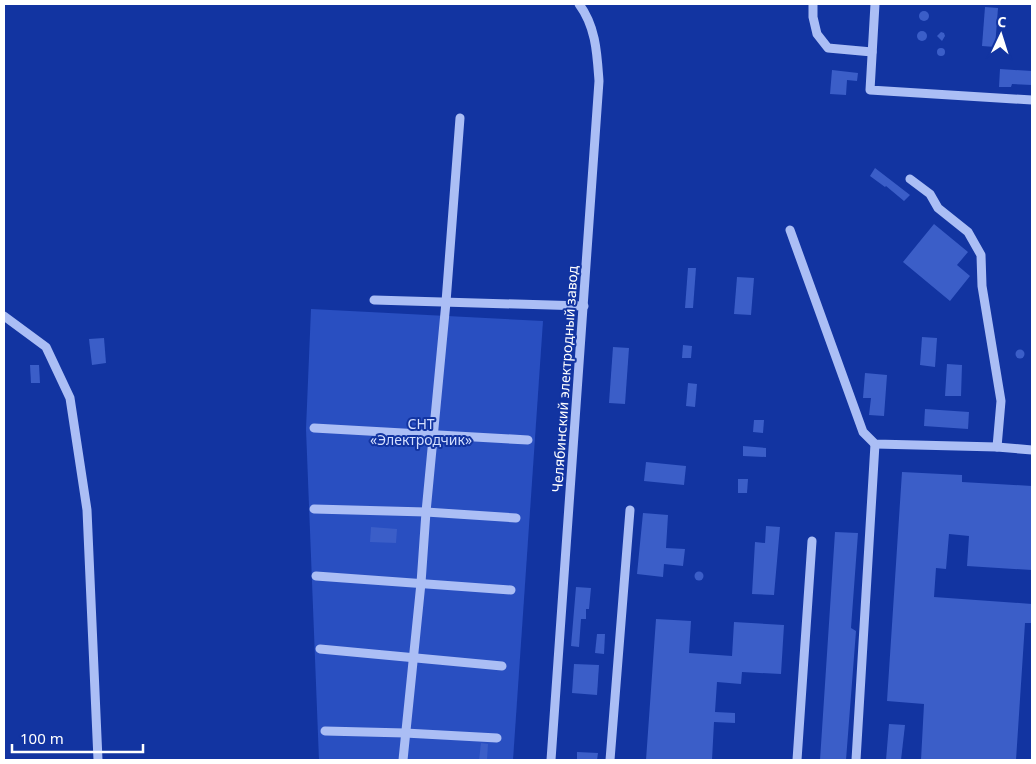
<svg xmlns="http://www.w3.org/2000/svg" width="1036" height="764" font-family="'Noto Sans',sans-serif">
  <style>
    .green { fill: #294fc1 }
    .building { fill: #3b5ec8 }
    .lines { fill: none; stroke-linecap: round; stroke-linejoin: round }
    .minor { stroke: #abbef5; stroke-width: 9 }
    .labels { text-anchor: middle; stroke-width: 4; stroke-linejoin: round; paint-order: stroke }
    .street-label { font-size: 14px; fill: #fff; stroke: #1234a1 }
    .park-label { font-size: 14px; fill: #d4dffe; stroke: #1234a1 }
  </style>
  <rect width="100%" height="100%" fill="#1234a1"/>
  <path class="green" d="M311,309L543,321L513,760H319L306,429Z"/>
  <g class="building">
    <path d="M985,7L998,8L995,47L982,46Z"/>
    <circle cx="924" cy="16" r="5"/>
    <circle cx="922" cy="36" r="5"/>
    <path d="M941,32L944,33L945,36L942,41L937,36Z"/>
    <circle cx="941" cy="52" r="4"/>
    <path d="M1000,69L1032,71V85L1012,84L1011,87H999Z"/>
    <path d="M832,70L858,73L857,81L847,80L846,95L830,94Z"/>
    <path d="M875,168L910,195L904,201L886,186L885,187L870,176Z"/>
    <path d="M934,224L968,252L957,265L970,276L950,301L903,262Z"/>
    <path d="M688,268H696L693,308H685Z"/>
    <path d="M737,277L754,278L751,315L734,314Z"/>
    <path d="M922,337L937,338L935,367L920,365Z"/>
    <path d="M104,338L106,363L92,365L89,339Z"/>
    <path d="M683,345L692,346L691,358H682Z"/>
    <path d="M613,347L629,348L625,404L609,403Z"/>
    <circle cx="1020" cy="354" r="4.5"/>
    <path d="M947,364L962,365L961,396H945Z"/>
    <path d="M30,365H39L40,383H31Z"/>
    <path d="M865,373L887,375L884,416L869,415L871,398H863Z"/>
    <path d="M688,383L697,384L695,407L686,406Z"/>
    <path d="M925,409L969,412L968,429L924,426Z"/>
    <path d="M754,420H764L763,433L753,432Z"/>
    <path d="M743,446L766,448V457L743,456Z"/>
    <path d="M646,462L686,466L684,485L644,481Z"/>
    <path d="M902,472L962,475V482L1032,486V570L967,566L969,536L949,534L946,569L936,568L934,597L1032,604V623H1025L1016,760H921L924,704L887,701Z"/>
    <path d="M738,479H748L747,493H738Z"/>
    <path d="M643,513L668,515L666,548L685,549L683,566L664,564L663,577L637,574Z"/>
    <path d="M766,526L780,527L774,595L752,594L755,542L765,543Z"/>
    <path d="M371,527L397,529L396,543L370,542Z"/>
    <path d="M835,532L858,533L851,628L856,631L846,760H820Z"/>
    <circle cx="699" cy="576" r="4.5"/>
    <path d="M576,587L591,588L589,609H586V619H581L579,647L571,646Z"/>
    <path d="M656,619L691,621L689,653L732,656L734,622L784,625L781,674L742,672L741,684L717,682L715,712L735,713V723L714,722L712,760H646Z"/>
    <path d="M597,634H605L604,654L595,653Z"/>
    <path d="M574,664L599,665L597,695L572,693Z"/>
    <path d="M889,724L905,725L901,760H886Z"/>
    <path d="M481,743L488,744L487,760H479Z"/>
    <path d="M577,752L598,753L597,760H577Z"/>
  </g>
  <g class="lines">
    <g class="minor">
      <path d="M813,4V17L817,34L828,48L872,52"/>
      <path d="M875,4L870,90L1032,100"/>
      <path d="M910,179L930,194L938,208L968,232L981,255L982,286L1001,401L997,447"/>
      <path d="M790,230L863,432L875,444L997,447L1032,450"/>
      <path d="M374,300L584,306"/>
      <path d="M4,316L46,347L70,398L87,510L98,760"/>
      <path d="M314,428L528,440"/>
      <path d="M314,509L426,512L516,518"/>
      <path d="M316,576L511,590"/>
      <path d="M320,649L502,666"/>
      <path d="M325,731L405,733L497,738"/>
      <path d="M403,760L421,583L426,512L446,302L460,118"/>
      <path d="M551,760L599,81C597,53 596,27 579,4"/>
      <path d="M610,760L630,510"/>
      <path d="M797,760L812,541"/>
      <path d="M856,760L875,444"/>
    </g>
  </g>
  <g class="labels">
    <g class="street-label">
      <text transform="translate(565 379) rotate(-86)" y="5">Челябинский электродный завод</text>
    </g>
    <g class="park-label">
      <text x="421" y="429">СНТ<tspan x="421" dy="16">«Электродчик»</tspan></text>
    </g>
  </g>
  <rect width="1036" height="764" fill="none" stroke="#ffffff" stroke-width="10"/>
  <g transform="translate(1001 35) rotate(4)" stroke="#1234a1" stroke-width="4" paint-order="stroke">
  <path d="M0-4L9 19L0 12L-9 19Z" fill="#ffffff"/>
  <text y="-8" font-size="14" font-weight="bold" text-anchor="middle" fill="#ffffff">С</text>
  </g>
  <path d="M12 744v8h131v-8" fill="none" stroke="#ffffff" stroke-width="2.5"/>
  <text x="20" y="744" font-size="15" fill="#ffffff" stroke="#1234a1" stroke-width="4" paint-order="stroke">100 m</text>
</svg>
